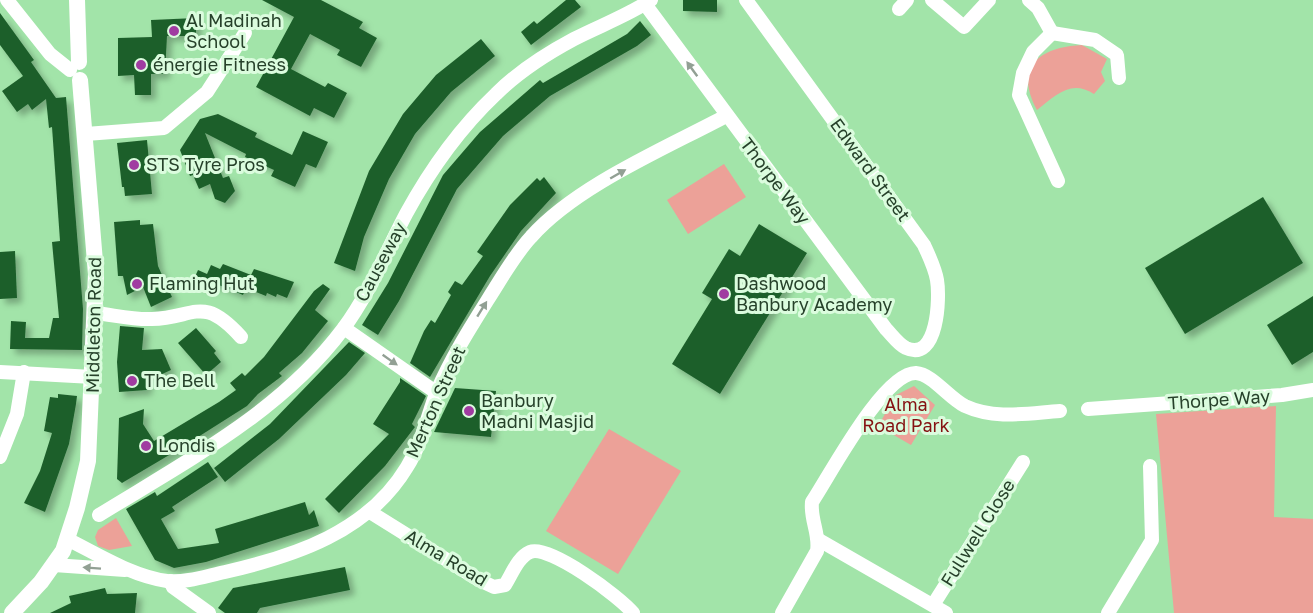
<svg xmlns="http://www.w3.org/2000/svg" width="1313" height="613" font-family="'Golos Text',sans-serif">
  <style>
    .green { fill: #eca198 }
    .building { fill: #1f5f2c; filter: url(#shadow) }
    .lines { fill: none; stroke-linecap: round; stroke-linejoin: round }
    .minor { stroke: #fff; stroke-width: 14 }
    .tertiary { stroke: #fff; stroke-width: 16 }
    .oneway { fill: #92a094 }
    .poi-dot { fill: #a03ca1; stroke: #dbfcde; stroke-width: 2 }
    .labels { text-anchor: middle; stroke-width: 6; stroke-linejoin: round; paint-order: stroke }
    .poi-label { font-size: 18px; fill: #26412a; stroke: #dbfcde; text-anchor: start }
    .street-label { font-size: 18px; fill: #26412a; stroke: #dbfcde }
    .park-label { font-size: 18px; fill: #851212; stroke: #dbfcde }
  </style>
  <defs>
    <filter id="shadow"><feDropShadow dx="5" dy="5" stdDeviation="3" flood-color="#0004"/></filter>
  </defs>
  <rect width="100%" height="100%" fill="#a2e4a9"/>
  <g class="green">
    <path d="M1082,45L1107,59L1101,72L1105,81L1094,94C1071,79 1056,95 1037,110C1014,68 1038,47 1082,45Z"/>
    <path d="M724,164L746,197L688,234L667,200Z"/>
    <path d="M914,386L935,405L911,445L878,426L896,395Z"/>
    <path d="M1276,406L1274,517L1313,519V613H1174L1156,414Z"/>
    <path d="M609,429L681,471L618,574L546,531Z"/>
    <path d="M116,518L132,546L109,550L98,546L95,537L98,530Z"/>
  </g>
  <g class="building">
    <path d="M262,0H321L363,22L359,28L377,38L361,67L337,55L340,50L310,34L291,69L325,87L328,83L347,93L334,118L314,108L310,116L256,87L294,17Z"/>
    <path d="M566,0H575L581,7L531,45L521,32L534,21L537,24Z"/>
    <path d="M683,0H717V12L683,11Z"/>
    <path d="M0,13L34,60L31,62L56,98L66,97L83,309L82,350L10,349L11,321L26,322L25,338H49L53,318H59L52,242L60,241L52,127L49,128L46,99L32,110L28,104L17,112L2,91L23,76L0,45Z"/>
    <path d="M196,18V36H167L165,74H151V95H135L134,75L118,76V38L152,37L151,20Z"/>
    <path d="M640,21L651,35L637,46L550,96L503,136L457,189L399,301L378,335L362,325L388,283L443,175L480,132L540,80L543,83L627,34Z"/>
    <path d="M481,39L495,56L451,92L415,134L389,179L364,237L355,271L334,263L369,171L403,114L436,75Z"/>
    <path d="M218,114L257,133L255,137L292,155L303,131L328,142L316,168L306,164L295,187L271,176L274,170L245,157L246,154L205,133L223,178L229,176L235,191L225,203L215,199L210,184L199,189L193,175L190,176L180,150L200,119Z"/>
    <path d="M147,140L152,194L125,196L124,187H122L117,143Z"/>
    <path d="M544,177L556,193L521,231L490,276L430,377L410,363L424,331L431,320L435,323L451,295L448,292L455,281L462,285L483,256L477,252L510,205L537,178L540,181Z"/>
    <path d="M1263,197L1303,263L1185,334L1145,268Z"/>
    <path d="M140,220V225L153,224L158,266L172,297L151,307L143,287L127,295L123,276H118L114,222Z"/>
    <path d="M759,224L807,253L720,394L672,364L712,299L702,293L729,249L740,256Z"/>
    <path d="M15,251L17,298L0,299V252Z"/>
    <path d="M223,264L251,275L254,269L294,282L287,298L277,294L276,297L267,293L266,296L246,288L243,295L214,283L212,288L193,281L198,270L207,274L211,265L220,269Z"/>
    <path d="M323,284L330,289L315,310L328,321L302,353L279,373L282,376L258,394L247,406L176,451L122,483L117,479L119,418L144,409L143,424L154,441L219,402L236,390L230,383L242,373L245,376L264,357L314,291Z"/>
    <path d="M1313,296V352L1292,365L1267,325Z"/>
    <path d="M120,326L144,328L142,350L162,349L171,370L147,381V390L119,392L117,362Z"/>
    <path d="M196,328L216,351L214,353L221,362L206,375L178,343Z"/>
    <path d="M349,342L365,353L346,375L279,439L225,482L214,468L270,424Z"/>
    <path d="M400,378L426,396L412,424L415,427L385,466L339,513L325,499L389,434L373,424L400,382Z"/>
    <path d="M455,388L496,391L491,437L434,432Z"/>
    <path d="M58,394L77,396L76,404L69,444L45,512L24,503L40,471L52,433L44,431L50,397L58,398Z"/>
    <path d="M208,462L218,477L172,507L175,511L161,519L178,549L219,543L215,529L305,502L309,515L314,510L319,526L206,562L174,568L155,560L126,509L155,492L157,496Z"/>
    <path d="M345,567L350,590L260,608L257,613H225L218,608L233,588Z"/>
    <path d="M105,588L107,594L137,593L135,613H50L71,603L69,596Z"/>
  </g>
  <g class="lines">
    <g class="minor">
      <path d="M7,0L50,54L70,70"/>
      <path d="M932,0L964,27L989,0"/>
      <path d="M1029,0L1038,8L1052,33"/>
      <path d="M645,4L886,329C892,335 898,344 906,348C938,363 940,297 937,280C935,268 929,256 924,245L746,0"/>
      <path d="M899,9L907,0"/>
      <path d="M86,134L164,128L207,92L245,33"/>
      <path d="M1058,181L1019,95L1023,73L1033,52L1052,33L1095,40L1117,55L1119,78"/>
      <path d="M96,313C114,315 134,320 152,319C195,318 202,294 241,337"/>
      <path d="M344,328L437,393"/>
      <path d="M0,372L93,377"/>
      <path d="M1088,409L1282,395L1313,390"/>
      <path d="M0,457L17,414L24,372"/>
      <path d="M370,512L479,580L494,587L505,585C512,574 518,557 530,552C549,544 620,597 633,613"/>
      <path d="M99,515C185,462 281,412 343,329C369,294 386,252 406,214C430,170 460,128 496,94C518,72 546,54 574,39C599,26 627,16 651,0"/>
      <path d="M67,539C99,555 132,576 167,581C186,583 206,576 225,572C295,556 368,532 407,467C422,443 427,417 437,391C452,356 472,325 492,293C504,274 516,253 531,237C576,186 666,148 726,116"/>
      <path d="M819,540L946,613"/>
      <path d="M54,565L125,570"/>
      <path d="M170,581L173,587L209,613"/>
      <path d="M933,605L1023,462"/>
      <path d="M782,613L817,551C820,534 810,520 812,502C830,475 884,372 916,373C932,374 949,398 965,406C995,420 1029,413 1060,411"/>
      <path d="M1108,613L1152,540L1150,466"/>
    </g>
    <g class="tertiary">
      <path d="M77,0L79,62"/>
      <path d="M12,613L41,582L63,551L77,508L88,461L96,274L80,80"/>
    </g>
  </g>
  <defs><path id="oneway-solid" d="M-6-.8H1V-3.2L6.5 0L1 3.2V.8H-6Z" transform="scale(1.5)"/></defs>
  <g class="oneway">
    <use href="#oneway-solid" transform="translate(692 69) rotate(-126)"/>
    <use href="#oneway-solid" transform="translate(618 174) rotate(-30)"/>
    <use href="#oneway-solid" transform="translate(482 309) rotate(-58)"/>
    <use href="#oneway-solid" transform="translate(390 360) rotate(35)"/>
    <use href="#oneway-solid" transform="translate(92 568) rotate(-176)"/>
  </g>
  <g class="poi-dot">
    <circle cx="174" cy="31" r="6"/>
    <circle cx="141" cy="65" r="6"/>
    <circle cx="134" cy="165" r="6"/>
    <circle cx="137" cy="284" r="6"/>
    <circle cx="724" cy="294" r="6"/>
    <circle cx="132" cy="381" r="6"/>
    <circle cx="469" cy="411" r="6"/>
    <circle cx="146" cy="446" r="6"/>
  </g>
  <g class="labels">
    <g class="poi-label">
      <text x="186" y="27">Al Madinah<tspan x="186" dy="21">School</tspan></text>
      <text x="153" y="71">énergie Fitness</text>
      <text x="146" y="171">STS Tyre Pros</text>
      <text x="149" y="290">Flaming Hut</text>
      <text x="736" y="290">Dashwood<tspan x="736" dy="21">Banbury Academy</tspan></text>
      <text x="144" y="387">The Bell</text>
      <text x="481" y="407">Banbury<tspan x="481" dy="21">Madni Masjid</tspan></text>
      <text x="158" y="452">Londis</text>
    </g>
    <g class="street-label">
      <text transform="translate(870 170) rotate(54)" y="6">Edward Street</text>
      <text transform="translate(775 181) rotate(53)" y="6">Thorpe Way</text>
      <text transform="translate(381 262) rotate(-62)" y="6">Causeway</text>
      <text transform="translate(94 325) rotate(-89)" y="6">Middleton Road</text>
      <text transform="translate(1219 400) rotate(-4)" y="6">Thorpe Way</text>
      <text transform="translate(436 402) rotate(-66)" y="6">Merton Street</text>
      <text transform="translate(978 533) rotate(-58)" y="6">Fullwell Close</text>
      <text transform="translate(446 558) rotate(31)" y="6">Alma Road</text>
    </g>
    <g class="park-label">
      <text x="906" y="411">Alma<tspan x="906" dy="21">Road Park</tspan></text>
    </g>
  </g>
</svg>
